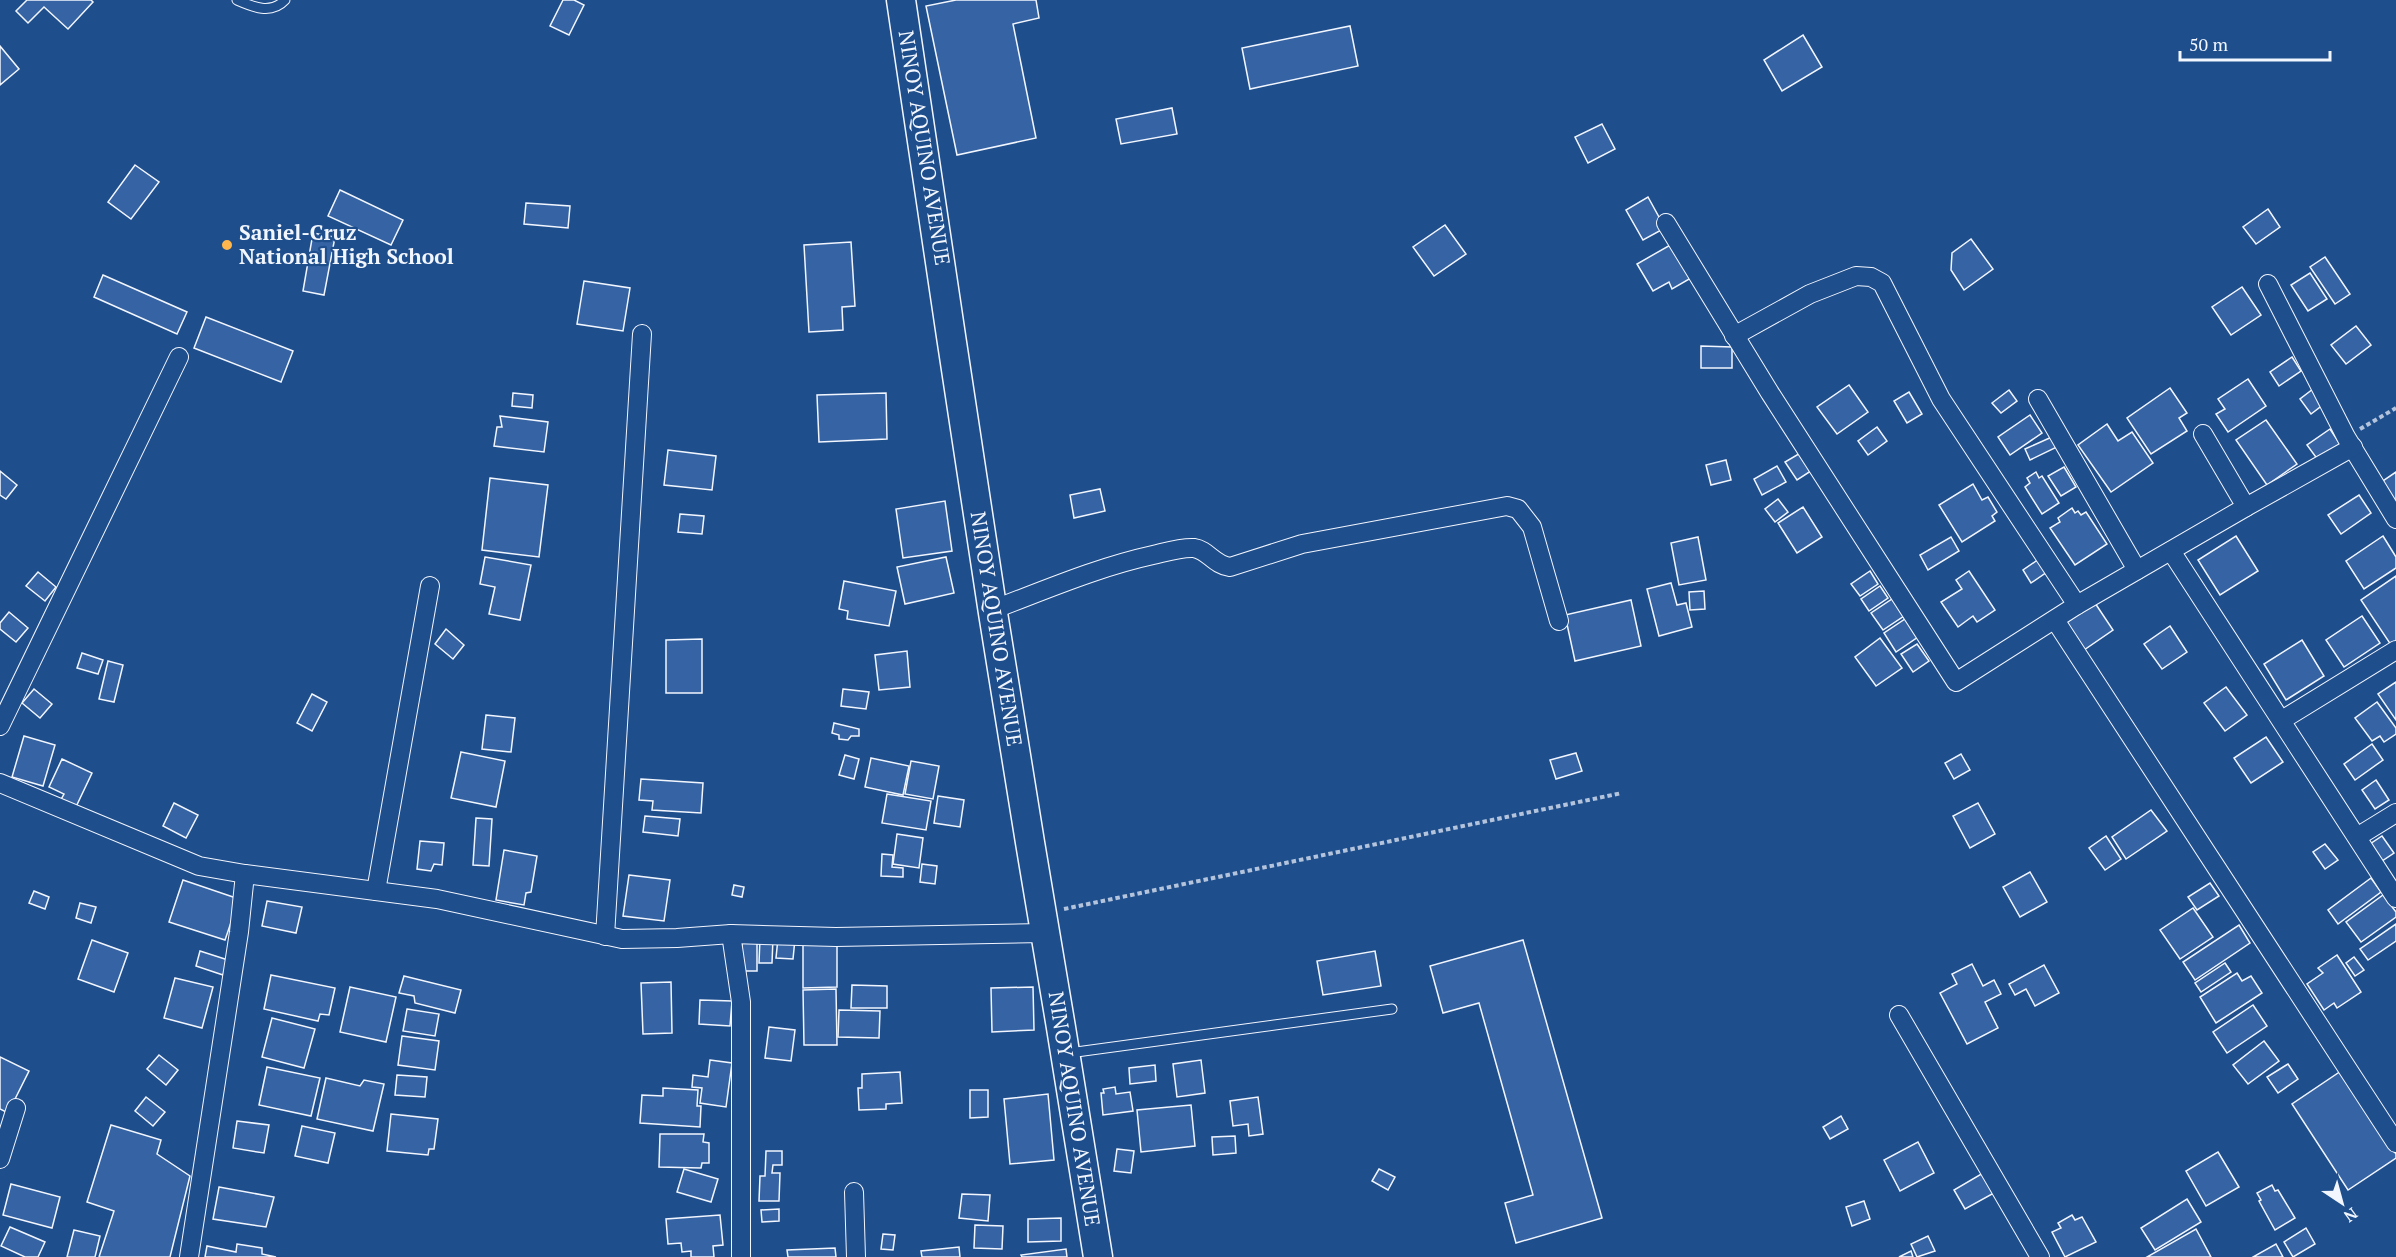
<svg xmlns="http://www.w3.org/2000/svg" width="2396" height="1257" font-family="'PT Serif',serif">
  <style>
    .building { fill: #3563a3; stroke: #f2f6ff; stroke-width: 1.5 }
    .lines { fill: none; stroke-linecap: round; stroke-linejoin: round }
    .lane-casing { stroke: #f2f6ff; stroke-width: 11 }
    .street-casing { stroke: #f2f6ff; stroke-width: 20 }
    .primary-casing { stroke: #f2f6ff; stroke-width: 31 }
    .path { stroke: #b3c4dc; stroke-width: 4; stroke-dasharray: 4.5 3; stroke-linecap: butt }
    .lane { stroke: #1f4e8c; stroke-width: 9 }
    .street { stroke: #1f4e8c; stroke-width: 18 }
    .primary { stroke: #1f4e8c; stroke-width: 28 }
    .poi-dot { fill: #ffb74d; stroke: #1f4e8c; stroke-width: 2 }
    .labels { text-anchor: middle; stroke-width: 4.5; stroke-linejoin: round; paint-order: stroke }
    .street-label { font-size: 21px; fill: #f2f6ff; stroke: #1f4e8c }
    .poi-label { font-size: 21px; font-weight: bold; fill: #f2f6ff; stroke: #1f4e8c; text-anchor: start }
  </style>
  <rect width="100%" height="100%" fill="#1f4e8c"/>
  <g class="building">
    <path d="M27,0H91L93,2L68,29L44,7L28,23L16,11Z"/>
    <path d="M563,0H574L584,5L569,35L550,26Z"/>
    <path d="M956,0H1036L1039,18L1013,24L1036,138L957,155L926,6Z"/>
    <path d="M1350,26L1358,66L1250,89L1242,48Z"/>
    <path d="M1803,35L1822,67L1782,91L1764,60Z"/>
    <path d="M0,46L19,69L0,85Z"/>
    <path d="M1172,108L1177,134L1121,144L1116,119Z"/>
    <path d="M1602,124L1615,149L1588,163L1575,137Z"/>
    <path d="M135,165L159,182L131,219L108,202Z"/>
    <path d="M340,190L403,220L391,245L328,216Z"/>
    <path d="M1648,197L1665,228L1643,240L1626,210Z"/>
    <path d="M526,203L570,206L568,228L524,224Z"/>
    <path d="M2268,209L2280,227L2256,244L2243,227Z"/>
    <path d="M1445,225L1466,254L1434,276L1413,247Z"/>
    <path d="M313,233L335,237L324,295L303,291Z"/>
    <path d="M1971,239L1993,269L1964,290L1951,270L1952,253Z"/>
    <path d="M851,242L855,306L842,307L843,330L809,332L804,245Z"/>
    <path d="M1672,244L1691,278L1672,289L1669,282L1653,291L1637,264Z"/>
    <path d="M2325,257L2350,294L2335,304L2310,267Z"/>
    <path d="M2310,273L2327,299L2308,311L2291,285Z"/>
    <path d="M103,275L187,312L177,334L94,297Z"/>
    <path d="M584,281L630,288L623,331L577,324Z"/>
    <path d="M2242,287L2261,315L2231,335L2212,307Z"/>
    <path d="M206,317L293,351L281,382L194,348Z"/>
    <path d="M2356,326L2371,345L2346,364L2331,345Z"/>
    <path d="M1701,346L1732,347V368H1701Z"/>
    <path d="M2292,357L2301,371L2279,386L2270,372Z"/>
    <path d="M2248,379L2266,406L2228,432L2216,414L2225,409L2218,399Z"/>
    <path d="M1849,385L1868,412L1837,434L1817,407Z"/>
    <path d="M2170,388L2187,413L2179,418L2187,431L2151,454L2127,418Z"/>
    <path d="M2313,389L2324,404L2311,414L2300,399Z"/>
    <path d="M2009,390L2017,401L2001,413L1992,403Z"/>
    <path d="M1909,392L1922,414L1907,423L1894,401Z"/>
    <path d="M513,393L533,395L532,408L512,406Z"/>
    <path d="M886,393L887,439L819,442L817,395Z"/>
    <path d="M2030,415L2042,433L2010,455L1998,437Z"/>
    <path d="M500,416L548,422L544,452L494,446L497,427H502Z"/>
    <path d="M2266,420L2297,464L2267,485L2236,440Z"/>
    <path d="M2107,424L2118,441L2132,432L2153,463L2111,492L2078,445Z"/>
    <path d="M1877,427L1887,441L1868,455L1858,441Z"/>
    <path d="M2330,429L2340,444L2318,460L2307,445Z"/>
    <path d="M2054,436L2059,446L2030,460L2025,449Z"/>
    <path d="M668,450L716,456L712,490L664,485Z"/>
    <path d="M1802,452L1814,469L1797,480L1785,462Z"/>
    <path d="M1726,460L1731,480L1711,485L1706,465Z"/>
    <path d="M1777,466L1786,482L1762,495L1754,479Z"/>
    <path d="M2064,467L2076,487L2061,496L2048,476Z"/>
    <path d="M0,471L17,485L6,499L0,495Z"/>
    <path d="M2036,472L2039,478L2042,476L2059,503L2042,514L2025,487L2030,483L2027,478Z"/>
    <path d="M2396,472V502L2380,483Z"/>
    <path d="M490,478L548,485L539,557L482,550Z"/>
    <path d="M1973,484L1982,500L1988,497L1997,512L1992,516L1995,521L1962,542L1939,505Z"/>
    <path d="M1100,489L1105,511L1074,518L1070,495Z"/>
    <path d="M2359,495L2371,513L2341,534L2328,515Z"/>
    <path d="M1778,499L1788,512L1775,522L1765,509Z"/>
    <path d="M945,501L952,551L903,558L896,509Z"/>
    <path d="M1803,507L1822,537L1797,553L1778,523Z"/>
    <path d="M2072,508L2075,513L2078,511L2081,515L2086,512L2107,544L2075,565L2050,528L2060,522L2058,518Z"/>
    <path d="M680,514L704,516L702,534L678,532Z"/>
    <path d="M2236,536L2258,571L2220,595L2198,560Z"/>
    <path d="M2383,536L2396,557V568L2364,589L2346,561Z"/>
    <path d="M1698,537L1706,580L1679,585L1671,543Z"/>
    <path d="M1951,537L1959,551L1928,570L1920,555Z"/>
    <path d="M485,557L531,565L520,620L489,614L495,587L480,584Z"/>
    <path d="M946,557L954,593L905,604L897,567Z"/>
    <path d="M2039,559L2047,572L2031,583L2023,570Z"/>
    <path d="M1870,571L1878,584L1860,596L1851,584Z"/>
    <path d="M1969,571L1995,610L1977,622L1973,616L1958,627L1941,602L1962,589L1956,580Z"/>
    <path d="M38,572L56,587L45,601L26,586Z"/>
    <path d="M2396,576V641L2391,645L2361,600Z"/>
    <path d="M844,581L896,591L889,626L847,619L848,611L839,609Z"/>
    <path d="M1671,583L1677,605L1686,603L1692,627L1659,636L1647,589Z"/>
    <path d="M1880,586L1888,598L1869,611L1861,599Z"/>
    <path d="M1704,591L1705,609L1690,610L1689,592Z"/>
    <path d="M1892,599L1904,616L1883,630L1871,613Z"/>
    <path d="M1631,600L1641,646L1575,661L1565,615Z"/>
    <path d="M2095,603L2113,630L2084,650L2066,623Z"/>
    <path d="M9,612L28,628L16,642L0,629V623Z"/>
    <path d="M2362,616L2380,643L2344,667L2326,640Z"/>
    <path d="M1905,619L1918,637L1896,652L1884,633Z"/>
    <path d="M2170,626L2187,652L2162,669L2144,644Z"/>
    <path d="M446,629L464,645L453,659L435,644Z"/>
    <path d="M1880,638L1902,668L1876,686L1855,657Z"/>
    <path d="M702,639V693H666V640Z"/>
    <path d="M2302,640L2324,676L2286,700L2264,664Z"/>
    <path d="M1917,644L1929,661L1913,672L1901,654Z"/>
    <path d="M907,651L910,687L879,690L875,655Z"/>
    <path d="M82,653L103,660L98,674L77,668Z"/>
    <path d="M108,661L123,665L114,702L99,699Z"/>
    <path d="M2396,682V720L2378,694Z"/>
    <path d="M2226,687L2247,715L2225,731L2204,703Z"/>
    <path d="M34,689L52,704L40,718L22,703Z"/>
    <path d="M843,689L869,692L866,709L841,706Z"/>
    <path d="M312,694L327,702L312,731L297,723Z"/>
    <path d="M2377,702L2396,728V734L2384,742L2380,736L2372,741L2355,718Z"/>
    <path d="M486,715L515,718L511,752L482,749Z"/>
    <path d="M834,723L859,729V736H851L848,740L839,739V735L832,733Z"/>
    <path d="M24,736L55,745L43,786L12,777Z"/>
    <path d="M2266,737L2283,762L2251,783L2234,758Z"/>
    <path d="M2372,744L2383,760L2355,780L2344,764Z"/>
    <path d="M461,752L505,761L496,807L451,798Z"/>
    <path d="M1576,753L1582,771L1556,779L1550,760Z"/>
    <path d="M1961,754L1970,770L1954,779L1945,763Z"/>
    <path d="M845,755L859,759L854,779L839,775Z"/>
    <path d="M871,758L909,766L903,795L865,787Z"/>
    <path d="M62,759L92,773L74,811L59,803L64,794L49,787Z"/>
    <path d="M911,761L939,766L933,799L905,794Z"/>
    <path d="M641,779L703,783L701,813L652,810L653,801L639,800Z"/>
    <path d="M2376,780L2389,800L2375,809L2362,790Z"/>
    <path d="M887,794L931,801L926,830L882,823Z"/>
    <path d="M938,796L964,800L960,827L934,823Z"/>
    <path d="M174,803L198,815L186,838L163,826Z"/>
    <path d="M1978,803L1995,834L1970,848L1953,816Z"/>
    <path d="M2151,810L2167,831L2126,859L2112,837Z"/>
    <path d="M645,816L680,819L678,836L643,832Z"/>
    <path d="M476,818L492,819L489,866L473,865Z"/>
    <path d="M897,834L923,838L919,868L893,864Z"/>
    <path d="M2106,836L2121,859L2105,870L2089,848Z"/>
    <path d="M2382,836L2394,853L2379,863L2367,846Z"/>
    <path d="M420,841L444,843L442,865L434,864L431,871L417,869Z"/>
    <path d="M2325,844L2338,860L2325,869L2313,852Z"/>
    <path d="M504,850L537,856L531,892L526,893L524,905L496,900Z"/>
    <path d="M882,854L893,855L892,867L903,868V877L881,876Z"/>
    <path d="M922,864L937,866L935,884L920,882Z"/>
    <path d="M2030,872L2047,902L2020,917L2003,887Z"/>
    <path d="M629,875L670,880L664,921L623,916Z"/>
    <path d="M2371,878L2381,892L2338,924L2328,910Z"/>
    <path d="M183,880L239,899L225,940L169,922Z"/>
    <path d="M2210,883L2219,896L2197,910L2188,897Z"/>
    <path d="M734,885L744,887L742,897L732,895Z"/>
    <path d="M34,891L49,897L45,909L29,903Z"/>
    <path d="M2383,895L2396,912V917L2361,942L2346,922Z"/>
    <path d="M267,901L302,907L296,933L262,926Z"/>
    <path d="M80,903L96,907L91,923L76,918Z"/>
    <path d="M2193,908L2213,937L2180,959L2160,930Z"/>
    <path d="M2396,924V941L2368,960L2360,949Z"/>
    <path d="M2239,925L2250,943L2195,980L2183,962Z"/>
    <path d="M760,938H773L772,963H759Z"/>
    <path d="M778,938L795,939L793,959L776,958Z"/>
    <rect x="742" y="939" width="15" height="32"/>
    <path d="M92,940L128,953L114,992L78,979Z"/>
    <path d="M1523,940L1602,1218L1516,1243L1505,1203L1533,1195L1479,1003L1443,1013L1430,966Z"/>
    <path d="M803,941H837V987L803,988Z"/>
    <path d="M200,951L228,960L223,975L196,966Z"/>
    <path d="M1375,951L1381,986L1323,995L1317,961Z"/>
    <path d="M2337,955L2361,992L2337,1008L2334,1003L2324,1010L2307,984L2323,973L2318,968Z"/>
    <path d="M2354,957L2364,970L2355,976L2346,963Z"/>
    <path d="M2225,963L2231,972L2201,992L2195,983Z"/>
    <path d="M1972,964L1983,986L1994,980L2001,994L1985,1002L1998,1028L1967,1044L1940,993L1957,984L1952,974Z"/>
    <path d="M2044,965L2059,993L2035,1006L2026,989L2015,995L2009,984Z"/>
    <path d="M2237,973L2242,981L2251,976L2262,993L2216,1023L2200,997Z"/>
    <path d="M271,975L335,988L329,1015L320,1014L318,1021L264,1009Z"/>
    <path d="M404,976L461,990L455,1013L415,1003L414,996L399,993Z"/>
    <path d="M175,978L213,987L202,1028L164,1018Z"/>
    <path d="M671,982L672,1033L643,1034L641,983Z"/>
    <path d="M852,985L887,986V1008H851Z"/>
    <path d="M350,987L396,997L386,1042L340,1032Z"/>
    <path d="M1033,987L1034,1030L992,1032L991,988Z"/>
    <path d="M836,989L837,1045H804L803,990Z"/>
    <path d="M700,1000L732,1001L730,1026L699,1024Z"/>
    <path d="M2253,1005L2267,1026L2227,1053L2213,1032Z"/>
    <path d="M407,1009L439,1014L435,1036L403,1031Z"/>
    <path d="M839,1010L880,1011L879,1038L838,1037Z"/>
    <path d="M272,1018L315,1029L304,1068L262,1057Z"/>
    <path d="M769,1027L795,1030L791,1061L765,1058Z"/>
    <path d="M402,1036L439,1041L435,1070L398,1065Z"/>
    <path d="M2264,1041L2279,1061L2248,1084L2233,1065Z"/>
    <path d="M159,1055L178,1070L166,1085L147,1069Z"/>
    <path d="M0,1057L29,1071L8,1113L0,1109Z"/>
    <path d="M710,1060L732,1063L726,1107L700,1103L702,1088L692,1087L693,1075L708,1077Z"/>
    <path d="M1201,1060L1205,1093L1177,1097L1173,1064Z"/>
    <path d="M2288,1064L2298,1079L2278,1093L2267,1077Z"/>
    <path d="M1155,1065L1156,1081L1130,1084L1129,1068Z"/>
    <path d="M267,1067L320,1078L311,1116L259,1105Z"/>
    <path d="M2341,1071L2396,1154V1158L2348,1190L2292,1104Z"/>
    <path d="M900,1072L902,1103L886,1104V1109L859,1110L858,1088H862V1074Z"/>
    <path d="M397,1075L427,1077L425,1097L395,1095Z"/>
    <path d="M326,1078L360,1086L364,1080L384,1084L373,1131L317,1119Z"/>
    <path d="M1115,1087L1116,1094L1130,1092L1133,1111L1103,1115L1101,1093H1104L1103,1089Z"/>
    <path d="M663,1088L698,1090L697,1106H701L700,1127L640,1123L642,1095L663,1096Z"/>
    <path d="M970,1090H988V1117L970,1118Z"/>
    <path d="M1048,1094L1054,1160L1010,1164L1004,1099Z"/>
    <path d="M146,1097L165,1112L153,1126L135,1111Z"/>
    <path d="M1258,1097L1263,1134L1249,1136L1248,1124L1233,1126L1230,1101Z"/>
    <path d="M1191,1105L1195,1146L1141,1152L1137,1110Z"/>
    <path d="M391,1114L438,1119L434,1149H429L428,1155L387,1151Z"/>
    <path d="M1841,1116L1848,1129L1830,1139L1823,1127Z"/>
    <path d="M237,1121L269,1125L264,1153L233,1148Z"/>
    <path d="M111,1125L161,1140L157,1154L190,1176L170,1257H99L114,1211L87,1202Z"/>
    <path d="M302,1126L335,1133L328,1163L295,1156Z"/>
    <path d="M660,1134H704L703,1142L709,1143V1163H702L701,1168L659,1167Z"/>
    <path d="M1235,1136L1236,1153L1213,1155L1212,1137Z"/>
    <path d="M1918,1142L1934,1173L1900,1191L1884,1160Z"/>
    <path d="M1117,1149L1134,1151L1131,1173L1114,1171Z"/>
    <path d="M766,1151H782V1165H773L772,1173H780L779,1201H759L760,1176H765Z"/>
    <path d="M2218,1152L2239,1187L2206,1206L2186,1171Z"/>
    <path d="M684,1169L718,1179L711,1202L677,1192Z"/>
    <path d="M1379,1169L1395,1177L1388,1190L1372,1181Z"/>
    <path d="M1983,1173L1994,1193L1965,1209L1954,1190Z"/>
    <path d="M11,1184L60,1197L52,1228L3,1215Z"/>
    <path d="M2272,1185L2275,1191L2278,1190L2295,1218L2275,1230L2259,1201L2261,1200L2257,1193Z"/>
    <path d="M219,1187L274,1197L266,1227L213,1219Z"/>
    <path d="M962,1194L990,1195L988,1221L959,1218Z"/>
    <path d="M2187,1199L2201,1222L2155,1250L2141,1228Z"/>
    <path d="M1864,1201L1870,1219L1852,1226L1846,1207Z"/>
    <path d="M779,1209V1221L762,1222L761,1210Z"/>
    <path d="M720,1215L723,1245L713,1246L714,1257H691V1251L682,1252L681,1243L668,1244L666,1219Z"/>
    <path d="M2072,1215L2075,1220L2082,1217L2096,1242L2065,1257L2052,1232L2061,1228L2058,1223Z"/>
    <path d="M1061,1218V1241L1028,1242V1219Z"/>
    <path d="M975,1225L1003,1226L1002,1249L974,1248Z"/>
    <path d="M10,1227L45,1242L38,1257H25L1,1246Z"/>
    <path d="M2306,1228L2315,1244L2293,1257L2284,1242Z"/>
    <path d="M2196,1229L2211,1257H2147Z"/>
    <path d="M74,1230L100,1236L95,1257H67Z"/>
    <path d="M883,1234L895,1235L893,1250L881,1249Z"/>
    <path d="M1928,1236L1935,1251L1917,1257L1911,1244Z"/>
    <path d="M237,1244L262,1248V1254L276,1257H205L207,1246L236,1252Z"/>
    <path d="M2276,1244L2283,1257H2253Z"/>
    <path d="M959,1247L960,1257H922L921,1251Z"/>
    <path d="M835,1248L836,1257H788L787,1250Z"/>
    <path d="M1066,1249L1067,1257H1022L1021,1255Z"/>
    <path d="M1911,1251L1913,1257H1899Z"/>
  </g>
  <g class="lines">
    <defs>
      <g id="lane">
        <path d="M237,0C253,7 271,15 285,0"/>
        <path d="M1069,1053L1392,1009"/>
      </g>
      <g id="street">
        <path d="M1666,223L1770,393L1956,682L2077,605L2246,507L2203,434"/>
        <path d="M2268,284L2346,437L2396,519"/>
        <path d="M1734,336L1810,294L1856,276L1871,277L1882,283L1941,399L2077,605"/>
        <path d="M2038,399L2137,570"/>
        <path d="M2246,507L2353,447"/>
        <path d="M2171,551L2396,898"/>
        <path d="M992,610C1045,590 1098,567 1153,555C1166,552 1182,547 1194,548C1208,550 1214,565 1230,567L1302,544L1507,506L1518,509L1532,527L1559,621"/>
        <path d="M2055,620L2396,1143"/>
        <path d="M2282,720L2396,650"/>
        <path d="M0,726L179,357"/>
        <path d="M0,783L199,866L245,874"/>
        <path d="M2357,837L2396,813"/>
        <path d="M376,891L430,586"/>
        <path d="M731,934L741,1002V1257"/>
        <path d="M605,936L642,334"/>
        <path d="M1899,1015L2040,1257"/>
        <path d="M0,1159L16,1108"/>
        <path d="M854,1192L856,1257"/>
        <path d="M189,1257L239,932L245,874L437,899L622,939L677,938L731,934L836,937L1044,933"/>
      </g>
      <path id="primary" d="M901,0C932,204 961,409 993,613C1026,828 1065,1042 1098,1257"/>
    </defs>
    <use href="#lane" class="lane-casing"/>
    <use href="#street" class="street-casing"/>
    <use href="#primary" class="primary-casing"/>
    <g class="path">
      <path d="M2360,429L2396,408"/>
      <path d="M1064,909L1622,793"/>
    </g>
    <use href="#lane" class="lane"/>
    <use href="#street" class="street"/>
    <use href="#primary" class="primary"/>
  </g>
  <circle class="poi-dot" cx="227" cy="245" r="6"/>
  <g class="labels">
    <g class="street-label">
      <text transform="translate(924 148) rotate(81)" y="7">NINOY AQUINO AVENUE</text>
      <text transform="translate(996 629) rotate(81)" y="7">NINOY AQUINO AVENUE</text>
      <text transform="translate(1074 1109) rotate(81)" y="7">NINOY AQUINO AVENUE</text>
    </g>
    <g class="poi-label">
      <text x="239" y="240">Saniel-Cruz<tspan x="239" dy="24">National High School</tspan></text>
    </g>
  </g>
  <g transform="translate(2342 1203) rotate(144)" stroke="#1f4e8c" stroke-width="4.5" paint-order="stroke">
  <path d="M0-4.5L10 22L0 15L-10 22Z" fill="#f2f6ff"/>
  <text y="-9" font-size="16" font-weight="bold" text-anchor="middle" fill="#f2f6ff">N</text>
  </g>
  <path d="M2180 51v9h150v-9" fill="none" stroke="#f2f6ff" stroke-width="3"/>
  <text x="2189" y="51" font-size="18" fill="#f2f6ff" stroke="#1f4e8c" stroke-width="4.5" paint-order="stroke">50 m</text>
</svg>
